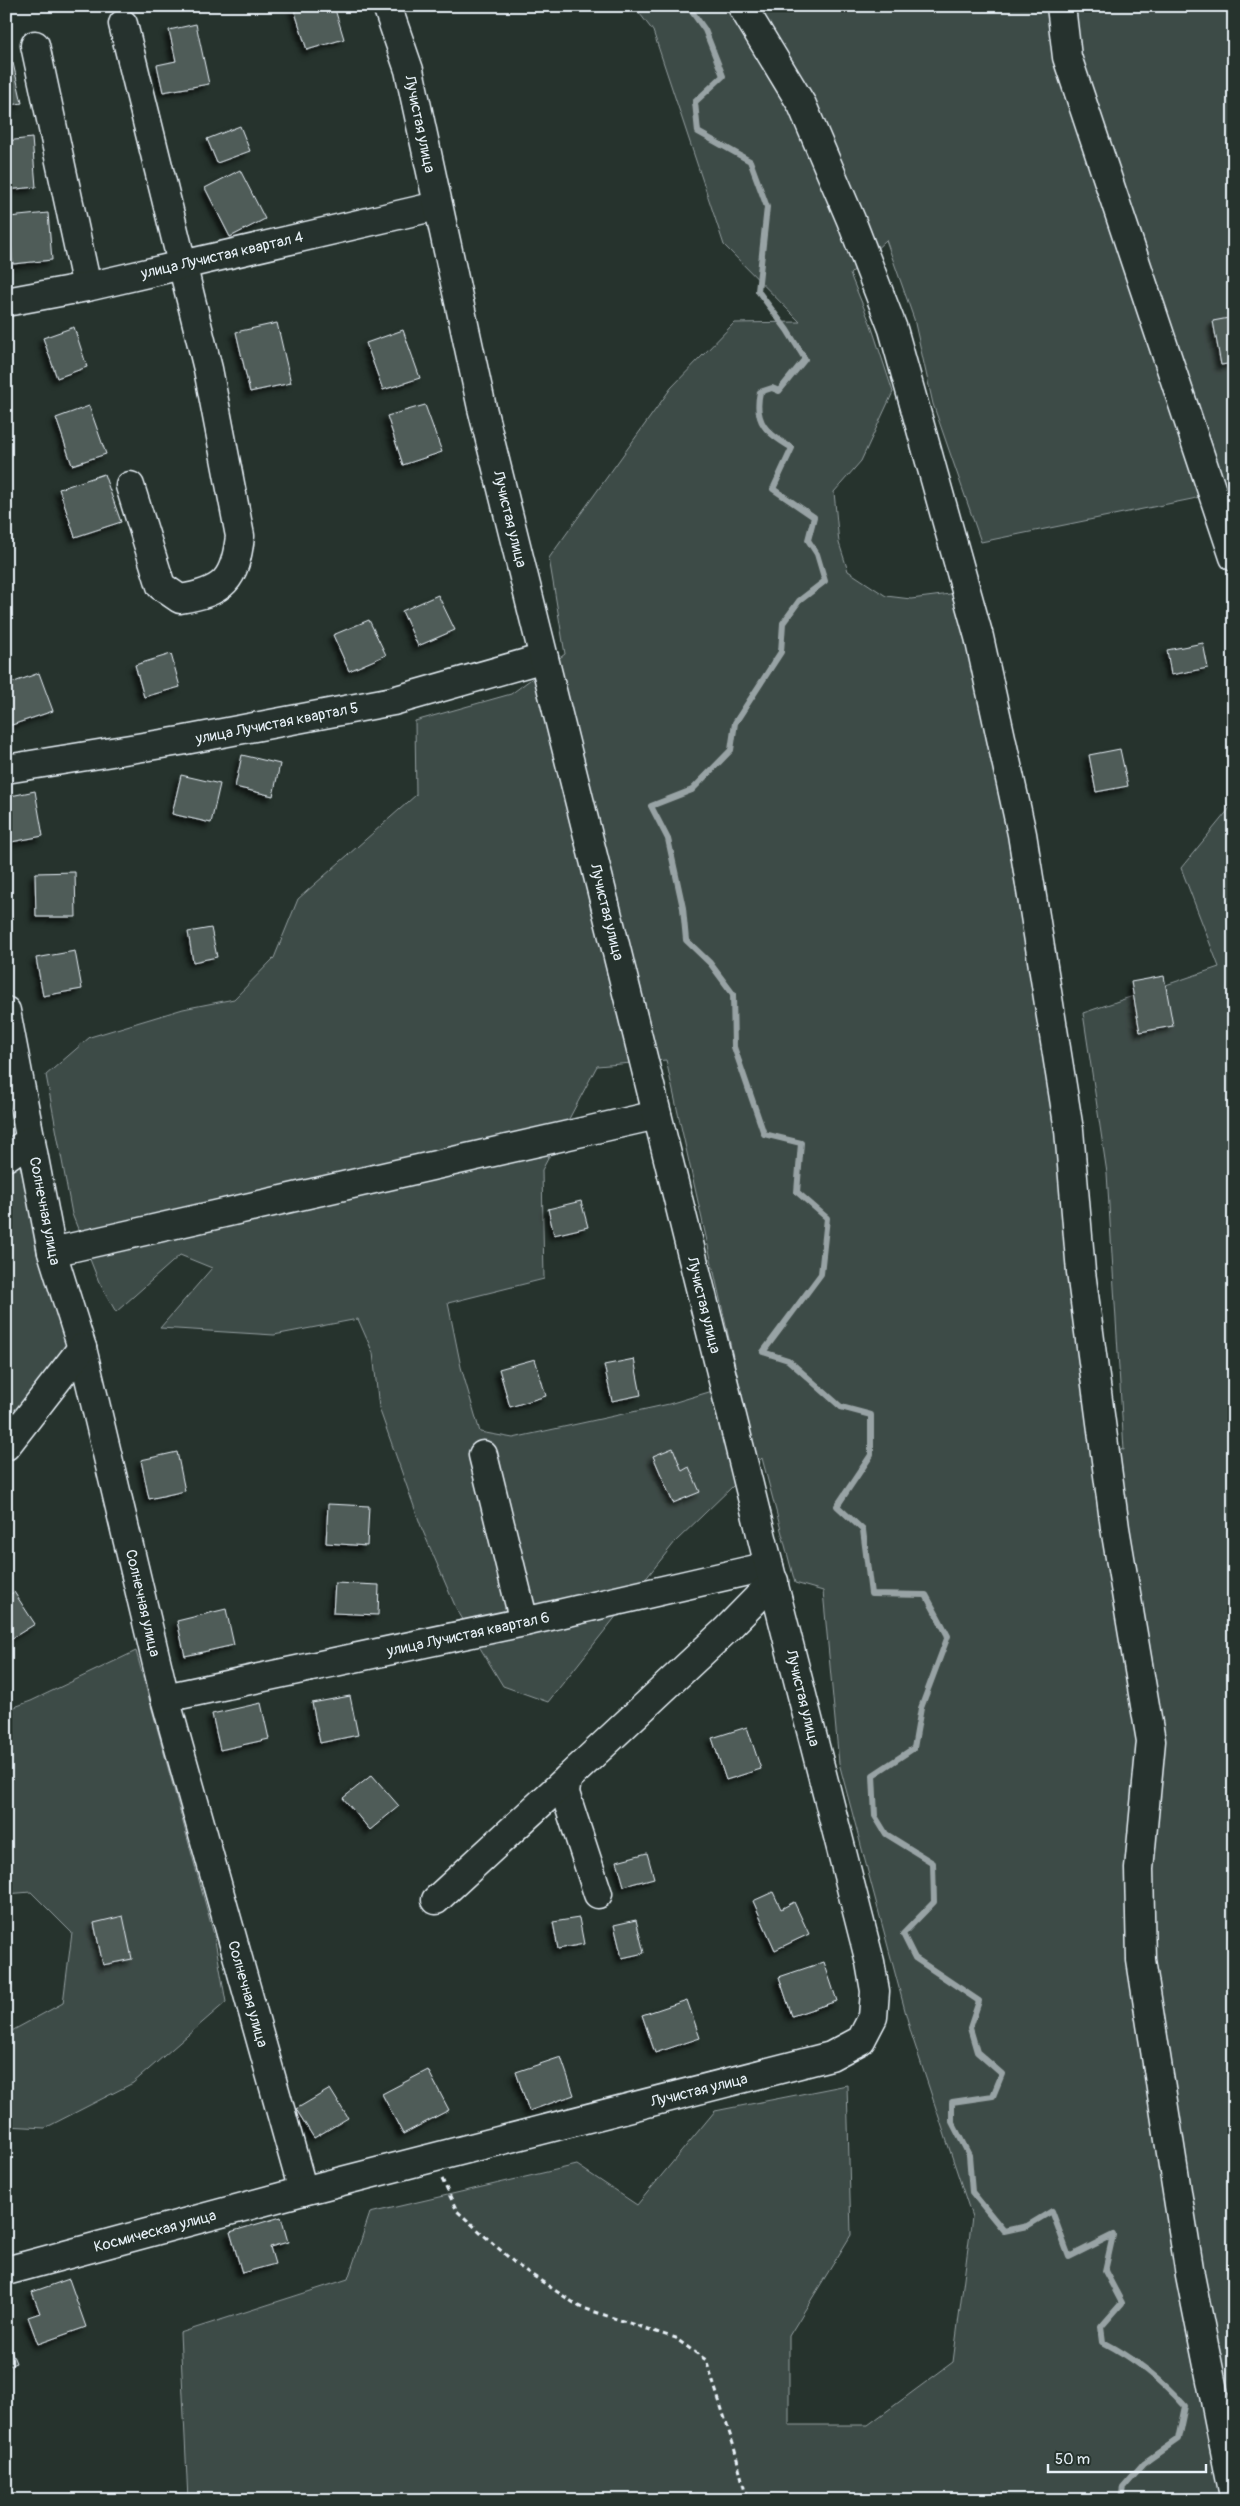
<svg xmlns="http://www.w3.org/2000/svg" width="1240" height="2506" font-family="Pangolin,sans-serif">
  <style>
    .green { fill: #3e4b47; stroke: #939ea0; fill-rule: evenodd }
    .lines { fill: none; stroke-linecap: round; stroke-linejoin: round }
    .stream { stroke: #98a3a5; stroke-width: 6 }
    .building { fill: #505c59; stroke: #e8f1f8; filter: url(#shadow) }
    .minor-casing { stroke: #e8f1f8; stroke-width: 31 }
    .path { stroke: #e8f1f8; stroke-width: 3; stroke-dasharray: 5 4; stroke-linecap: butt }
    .minor { stroke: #26332d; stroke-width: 28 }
    .labels { text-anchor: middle; stroke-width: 4; stroke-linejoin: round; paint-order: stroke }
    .street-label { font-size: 15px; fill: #e8f1f8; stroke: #26332d }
  </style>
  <defs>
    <filter id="shadow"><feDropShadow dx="-4.5" dy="4.5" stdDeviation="2.5" flood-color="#0009"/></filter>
  </defs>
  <rect width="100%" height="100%" fill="#26332d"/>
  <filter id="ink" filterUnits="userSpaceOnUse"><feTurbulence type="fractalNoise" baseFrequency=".02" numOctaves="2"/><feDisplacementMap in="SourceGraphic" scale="10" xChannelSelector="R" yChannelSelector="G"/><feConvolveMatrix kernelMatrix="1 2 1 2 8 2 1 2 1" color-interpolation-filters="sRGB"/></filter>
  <g filter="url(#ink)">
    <g class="green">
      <path d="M634,6H1234V487L1192,499L981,542L933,404L914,319L886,240L850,274L871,325L893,392L861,461L834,492L839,543L848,571L886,596L911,599L958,593L1008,819L1060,1131L1094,1443L1124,1450L1107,1173L1083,1013L1219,967L1181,868L1234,803V2500H188L180,2333L348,2279L370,2213L577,2165L637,2205L715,2111L847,2085L851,2235L789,2336V2425H868L953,2362L972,2217L911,2033L839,1763L823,1591L795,1583L762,1458L675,1542L548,1702L503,1686L456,1608L422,1529L379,1408L373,1353L358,1319L274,1335L160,1328L212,1268L180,1255L116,1312L99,1282L72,1214L46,1075L90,1037L183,1009L234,999L274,958L298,899L416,795L415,721L511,694L565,654L549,558L671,388L734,323L800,322L724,245L653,31ZM666,1060L739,1383L669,1404L513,1438L480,1432L461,1367L448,1303L544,1279L542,1170L597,1066Z"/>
      <path d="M6,1070L11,1091L7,1138L27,1153L71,1350L6,1430Z"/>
      <path d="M136,1651L214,1935L226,2002L133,2083L45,2128L6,2126V2034L63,2003L72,1933L31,1892L6,1894V1710L31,1701Z"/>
    </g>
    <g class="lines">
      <path class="stream" d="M688,6L705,30L723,76L695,102L698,132L750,161L767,207L758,291L787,330L805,359L779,391L772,388L760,392C753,423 768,434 792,448L773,489L814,517L808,540L817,554L825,581L799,601L783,623L781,652L735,723L731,750L692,790L651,806L668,839L683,908L686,940L710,963L733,994L734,1047L764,1134L801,1143L797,1192L827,1218L821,1274L763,1352L788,1360L841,1407L871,1415V1455L837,1506L863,1530L871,1594L926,1595L948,1636L921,1708L914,1748L873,1775L875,1816L886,1834L933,1863L934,1902L903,1934L915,1958L979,2001L970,2028L977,2052L1002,2074L993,2096L952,2102V2122L969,2155L972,2192L1004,2231L1027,2226L1052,2211L1069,2257L1113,2235L1105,2271L1122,2303L1101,2327L1103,2342C1134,2358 1162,2380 1185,2406L1178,2439L1144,2463L1123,2487L1121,2500"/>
    </g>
    <g class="building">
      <path d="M293,6H334L344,39L307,50Z"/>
      <path d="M196,24L209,84L163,92L157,65L176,61L169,30Z"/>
      <path d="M13,63L22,103L6,106V64Z"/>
      <path d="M240,126L250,151L217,163L207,139Z"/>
      <path d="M32,138L36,187L6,190V141Z"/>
      <path d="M240,170L265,219L230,237L205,188Z"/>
      <path d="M48,213L52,260L13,264L9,217Z"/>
      <path d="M1234,317V363L1221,365L1213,321Z"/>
      <path d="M277,323L291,383L250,392L236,332Z"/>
      <path d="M74,327L87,367L57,378L43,338Z"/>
      <path d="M403,330L420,378L383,390L366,343Z"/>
      <path d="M425,405L442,452L403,465L387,416Z"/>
      <path d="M89,406L106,454L72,465L56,418Z"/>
      <path d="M104,474L121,522L75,537L59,489Z"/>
      <path d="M438,595L455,630L418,646L402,611Z"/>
      <path d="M369,620L386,655L349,671L333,635Z"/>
      <path d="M1203,643L1208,668L1171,675L1167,650Z"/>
      <path d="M171,654L180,687L144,697L135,665Z"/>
      <path d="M39,673L53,711L6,727V685Z"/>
      <path d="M1120,749L1128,786L1096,792L1089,755Z"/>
      <path d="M242,755L280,764L273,796L235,787Z"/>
      <path d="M181,775L220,784L211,823L172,814Z"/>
      <path d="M35,791L43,836L6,843V797Z"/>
      <path d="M75,872L76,917H36L35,873Z"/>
      <path d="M211,928L217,957L193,962L188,932Z"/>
      <path d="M75,951L82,989L43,996L36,958Z"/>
      <path d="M1164,976L1173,1026L1140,1032L1131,982Z"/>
      <path d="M581,1201L588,1227L554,1235L548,1209Z"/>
      <path d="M535,1359L546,1396L510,1407L499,1369Z"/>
      <path d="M634,1359L641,1395L612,1401L604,1365Z"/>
      <path d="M673,1448L682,1471L689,1467L700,1492L673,1503L653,1456Z"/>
      <path d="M177,1452L185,1491L149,1499L141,1460Z"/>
      <path d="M328,1504L369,1506L367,1546L326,1543Z"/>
      <path d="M335,1583L379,1585L378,1615L333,1613Z"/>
      <path d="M14,1592L35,1624L6,1642V1597Z"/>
      <path d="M226,1609L234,1645L185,1656L177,1621Z"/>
      <path d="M350,1696L358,1735L320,1743L312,1703Z"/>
      <path d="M261,1703L269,1739L220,1750L212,1714Z"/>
      <path d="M747,1727L761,1769L726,1780L712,1738Z"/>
      <path d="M372,1775L399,1806L370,1830L343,1798Z"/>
      <path d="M647,1853L654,1878L624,1886L617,1861Z"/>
      <path d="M773,1892L781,1909L794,1902L809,1934L775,1950L753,1901Z"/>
      <path d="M123,1916L132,1959L103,1965L94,1923Z"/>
      <path d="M579,1918L584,1944L558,1949L553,1922Z"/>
      <path d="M636,1920L644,1953L622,1958L614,1925Z"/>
      <path d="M824,1962L837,2001L792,2016L779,1977Z"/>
      <path d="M687,2000L700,2038L655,2053L642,2015Z"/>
      <path d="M561,2057L574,2095L529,2111L516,2072Z"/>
      <path d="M428,2070L449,2110L403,2134L382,2094Z"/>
      <path d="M330,2089L348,2118L314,2138L296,2109Z"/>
      <path d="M281,2217L288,2242L270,2247L275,2264L242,2273L230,2232Z"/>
      <path d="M69,2279L86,2327L38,2344L28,2317L40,2313L32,2292Z"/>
      <path d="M6,2338L16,2363L6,2367Z"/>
    </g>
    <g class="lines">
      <defs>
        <g id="minor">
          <path d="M742,6L802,105L851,220L893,329L979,637L1022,834L1069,1130L1081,1272L1115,1528L1151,1741L1139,1869L1141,1960L1190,2275L1234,2496"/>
          <path d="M1061,6L1067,57L1234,557"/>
          <path d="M123,24L208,369L240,536C235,580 224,592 180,599L161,586L130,486"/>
          <path d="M35,45L87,287"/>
          <path d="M6,302L87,287L437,206"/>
          <path d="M6,769L180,741L393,701L544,658"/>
          <path d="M6,1011L52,1252L82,1348L165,1698L303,2191"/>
          <path d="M6,1157L31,1140"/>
          <path d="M52,1252L657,1115"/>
          <path d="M6,1446L82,1348"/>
          <path d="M483,1455L524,1622"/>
          <path d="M165,1698L524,1622L769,1566"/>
          <path d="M598,1894L565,1793L567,1779L725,1631L774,1581"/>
          <path d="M436,1900L567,1779"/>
          <path d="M6,2271L303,2191L831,2056L861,2040L873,2017L875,1991L870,1962L769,1566L482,408L409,70L387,6"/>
        </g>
      </defs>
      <use href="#minor" class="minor-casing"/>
      <path class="path" d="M442,2179L457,2211L517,2265L580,2307L675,2338L706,2360L734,2447L747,2500"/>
      <use href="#minor" class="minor"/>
    </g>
  </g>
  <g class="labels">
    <g class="street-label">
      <text transform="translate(420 124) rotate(78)" y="5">Лучистая улица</text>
      <text transform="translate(222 255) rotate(-13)" y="5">улица Лучистая квартал 4</text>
      <text transform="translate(510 519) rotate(76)" y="5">Лучистая улица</text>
      <text transform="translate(277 723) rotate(-11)" y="5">улица Лучистая квартал 5</text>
      <text transform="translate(607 912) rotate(76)" y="5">Лучистая улица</text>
      <text transform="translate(45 1211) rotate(79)" y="5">Солнечная улица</text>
      <text transform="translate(704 1305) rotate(76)" y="5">Лучистая улица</text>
      <text transform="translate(143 1603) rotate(77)" y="5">Солнечная улица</text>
      <text transform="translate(468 1634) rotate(-12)" y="5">улица Лучистая квартал 6</text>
      <text transform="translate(803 1698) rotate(76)" y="5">Лучистая улица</text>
      <text transform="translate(248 1994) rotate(74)" y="5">Солнечная улица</text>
      <text transform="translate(699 2090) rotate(-14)" y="5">Лучистая улица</text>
      <text transform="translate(155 2231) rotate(-15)" y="5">Космическая улица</text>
    </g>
  </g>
  <rect width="1240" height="2506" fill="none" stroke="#26332d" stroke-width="25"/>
  <rect x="12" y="12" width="1215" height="2481" fill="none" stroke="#e8f1f8" stroke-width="2" filter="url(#ink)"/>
  <path d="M1048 2464v8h158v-8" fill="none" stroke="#e8f1f8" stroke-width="2.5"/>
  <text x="1055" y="2464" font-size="15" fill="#e8f1f8" stroke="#26332d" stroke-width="4" paint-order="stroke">50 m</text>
</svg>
